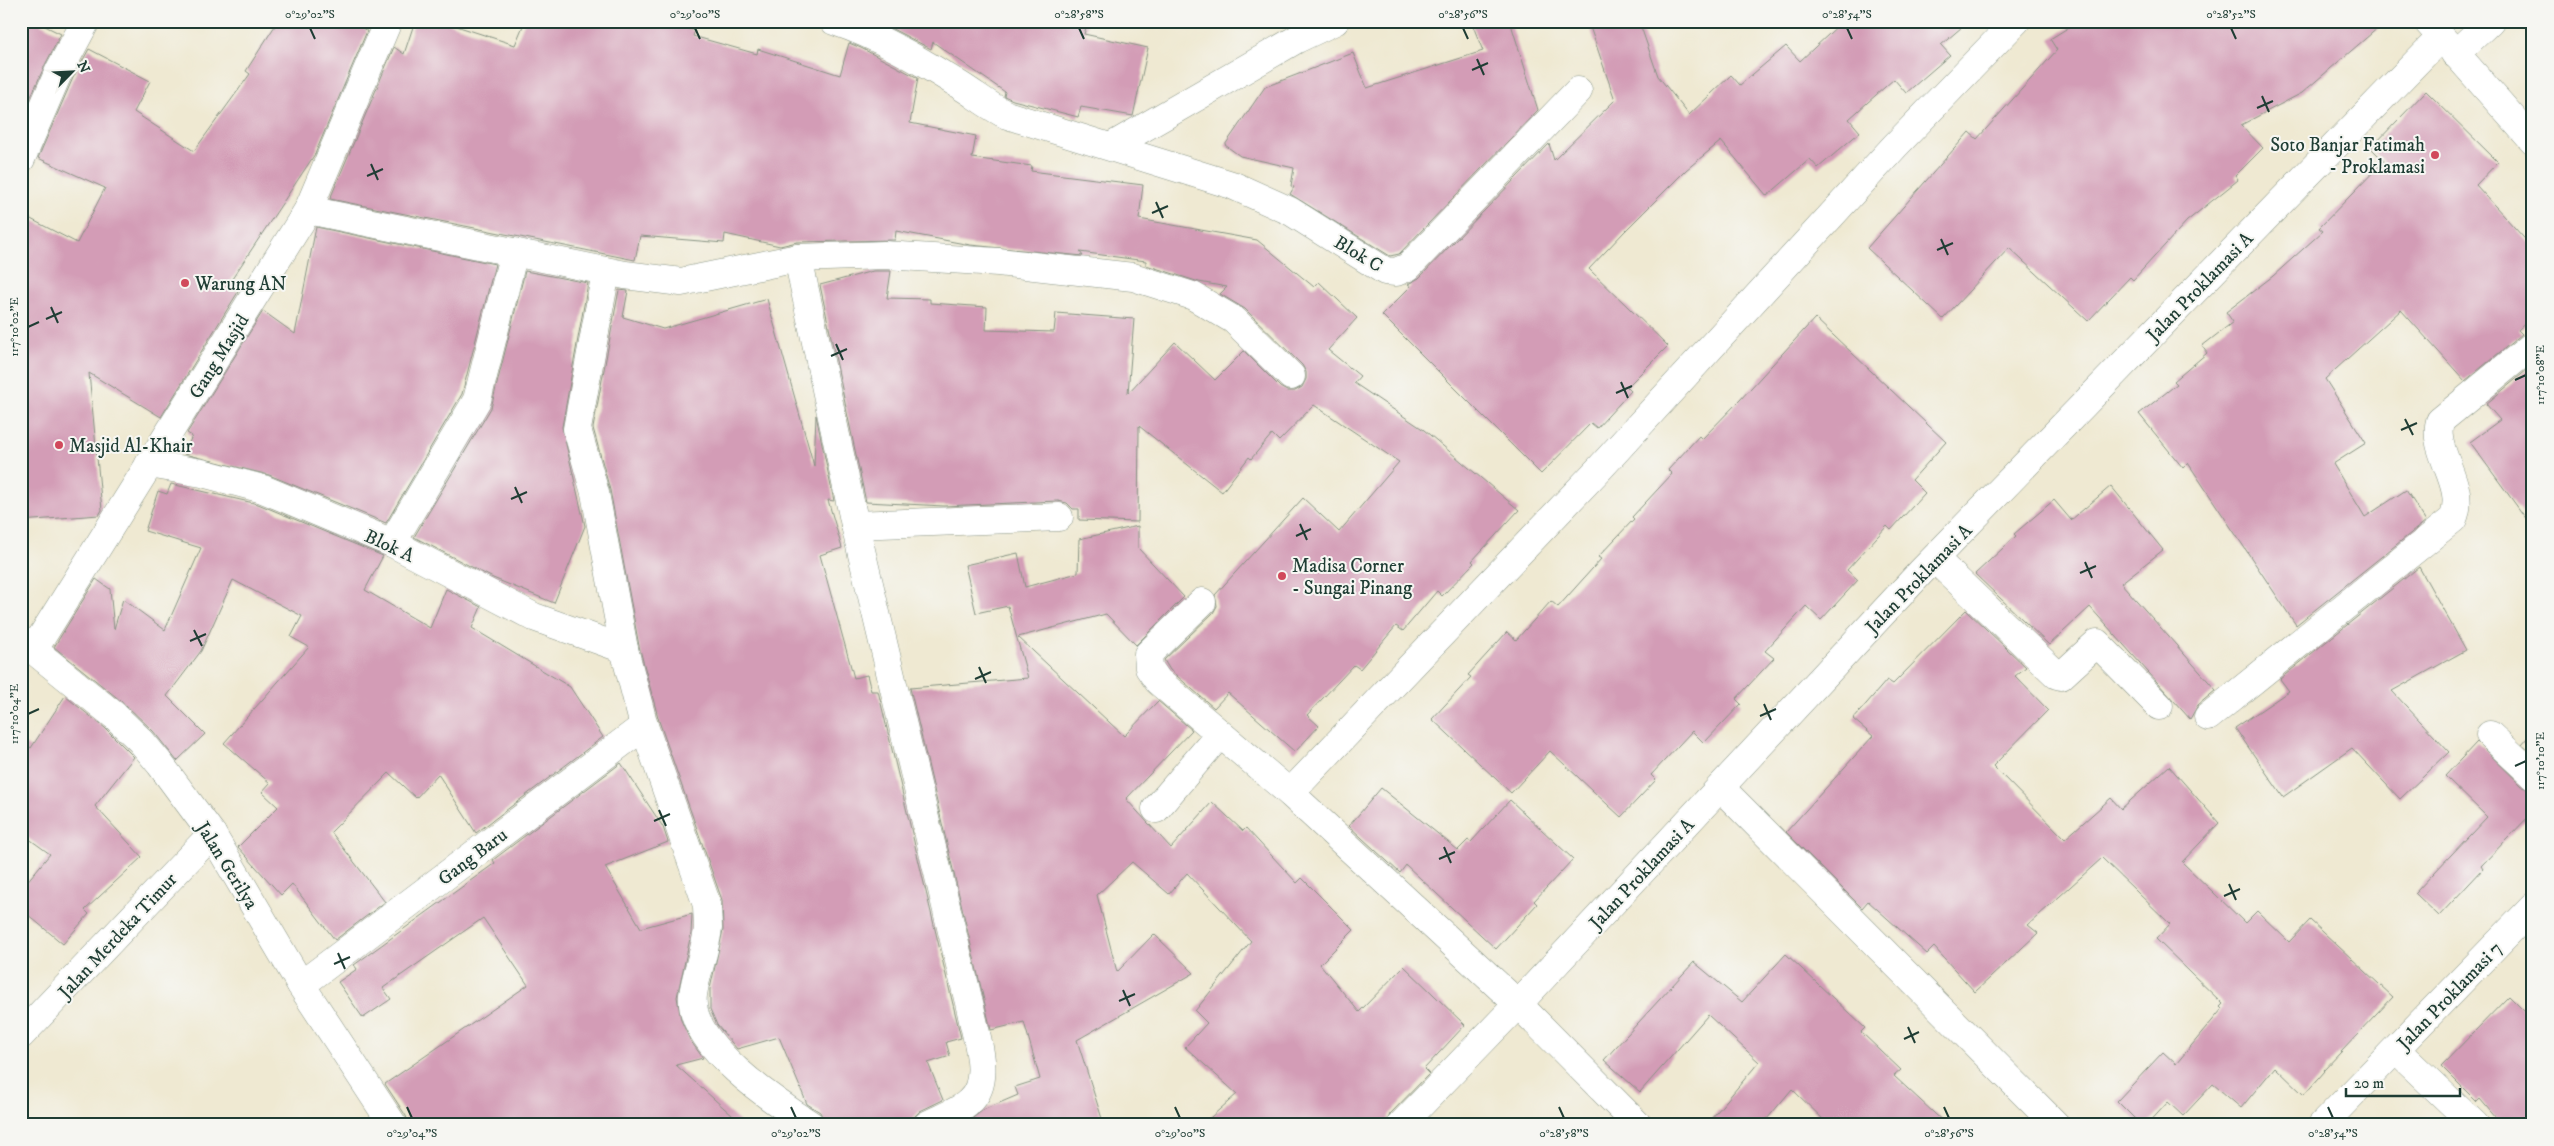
<svg xmlns="http://www.w3.org/2000/svg" width="2554" height="1146" font-family="'IM FELL DW Pica',serif">
  <style>
    .building { fill: #d39cb6 }
    .lines { fill: none; stroke-linecap: round; stroke-linejoin: round }
    .minor-casing { stroke: #879383; stroke-width: 29 }
    .tertiary-casing { stroke: #879383; stroke-width: 29 }
    .minor { stroke: #fff; stroke-width: 28 }
    .tertiary { stroke: #fff; stroke-width: 28 }
    .ticks { fill: none; stroke: #1f3d34; stroke-width: 2 }
    .poi-dot { fill: #d1495b; stroke: #f6f6f2; stroke-width: 2 }
    .labels { text-anchor: middle; stroke-width: 4; stroke-linejoin: round; paint-order: stroke }
    .poi-label { font-size: 19px; fill: #1f3d34; stroke: #f6f6f2; text-anchor: start }
    .street-label { font-size: 19px; fill: #1f3d34; stroke: #f6f6f2 }
    .neatline { fill: none; stroke: #1f3d34; stroke-width: 2 }
    .ticks-label { font-size: 12px; text-anchor: middle; fill: #1f3d34 }
  </style>
  <rect width="100%" height="100%" fill="#f6f6f2"/>
  <filter id="ink" filterUnits="userSpaceOnUse"><feTurbulence type="fractalNoise" baseFrequency=".02" numOctaves="2"/><feDisplacementMap in="SourceGraphic" scale="10" xChannelSelector="R" yChannelSelector="G"/><feConvolveMatrix kernelMatrix="1 2 1 2 8 2 1 2 1" color-interpolation-filters="sRGB"/></filter>
  <filter id="wash" filterUnits="userSpaceOnUse"><feTurbulence type="fractalNoise" baseFrequency=".0096" numOctaves="4" result="noise"/><feDisplacementMap in="SourceGraphic" scale="20" xChannelSelector="R" yChannelSelector="G"/><feGaussianBlur stdDeviation="1.12" result="paint"/><feColorMatrix in="noise" values="0 0 0 0 0 0 0 0 0 0 0 0 0 0 0 0 0 1.4 0 .05"/><feComposite in="paint" operator="in"/></filter>
  <g filter="url(#wash)">
    <rect width="100%" height="100%" fill="#efe9d2"/>
    <g id="blocks">
      <g class="building">
        <path d="M21,21H35L61,34L45,65L21,119Z"/>
        <path d="M278,21H351L367,31L315,154L228,285L238,292L161,417L89,373L102,510L99,515L21,521V214L77,243L105,188L38,158L73,78L89,49L150,81L134,112L194,151L250,74L246,71Z"/>
        <path d="M415,21H441L515,45L525,21H664L695,31L693,36L757,54L758,49L840,75L849,43L861,48L918,78L910,123L976,136L972,158L1032,166L1031,171L1143,185L1139,219L1257,240L1314,287L1319,282L1357,318L1328,350L1360,376L1354,383L1424,430L1519,510L1472,561L1474,563L1442,596L1437,591L1403,631L1396,626L1360,669L1354,665L1307,715L1319,726L1295,752L1228,693L1214,708L1170,670L1164,660L1213,613L1217,606L1215,595L1303,498L1339,532L1399,462L1314,405L1279,441L1272,434L1251,459L1249,457L1222,492L1139,426L1138,522L1079,520V509H1073L1067,503L1058,501L944,506L866,502L820,285L873,271H891L887,298L930,299V303L987,307L986,330L1054,332L1056,313L1134,319L1128,393L1175,342L1215,380L1244,351L1280,387L1287,391H1295L1302,387L1306,379V372L1302,365L1245,309L1220,294L1227,287L1199,282L1146,265V261L1080,252L1083,256L970,245L896,231L895,240L797,242L780,246L725,234L724,243L640,236L635,260L330,199L394,47L404,54Z"/>
        <path d="M877,21H1088L1084,34L1148,48L1133,116L1081,107L1078,117L1013,100L1004,96L1005,92L933,42L931,49Z"/>
        <path d="M1471,21H1510L1538,110L1399,254L1390,256L1290,194L1294,187L1291,186L1294,168L1240,156L1225,145L1265,87L1353,53L1367,88L1483,51Z"/>
        <path d="M1588,21H1639L1658,76L1689,115L1731,75L1740,85L1786,46L1800,61L1843,21H1969L1941,45L1950,55L1906,93L1894,79L1849,119L1860,132L1818,168L1810,159L1767,196L1721,141L1686,170L1624,232L1589,269L1668,346L1627,387L1631,391L1597,428L1591,423L1541,474L1382,315L1411,286L1408,284L1419,278L1549,144L1554,160L1615,100Z"/>
        <path d="M2079,21H2386L2302,93L2241,125L2263,148L2235,176L2238,180L2187,221L2133,280L2130,277L2088,321L2009,248L1943,319L1867,248L1969,132L1977,139L2057,50L2050,39Z"/>
        <path d="M2426,91L2498,162L2476,185L2533,248V316L2518,330L2522,334L2465,381L2401,310L2325,379L2366,443L2333,464L2365,517L2406,490L2426,521L2296,625L2188,463L2183,468L2139,414L2177,384L2174,381L2207,353L2202,346L2233,322L2226,312L2273,276L2323,231L2319,228L2384,161L2371,148Z"/>
        <path d="M316,227L495,264L462,394L386,523L269,475L184,454L192,436L187,433L263,311L295,334Z"/>
        <path d="M525,271L588,283L562,427L585,526L554,603L493,578L414,537L491,408Z"/>
        <path d="M619,290L628,291L623,317L663,329L767,299L814,466L816,415L834,501L828,500L842,548L820,555L854,678L867,675L871,691H878L961,1038L946,1042L950,1056L928,1063L943,1100L920,1111L914,1117L911,1125H826L820,1112L807,1104L779,1037L737,1049L717,1025L710,1009V989L723,930L722,900L659,721L639,646L610,490L593,428Z"/>
        <path d="M1815,318L1946,442L1912,480L1925,493L1891,530L1887,526L1847,570L1858,580L1821,620L1806,606L1765,651L1774,658L1736,699L1741,704L1704,743L1692,731L1651,775L1656,780L1621,817L1550,751L1511,793L1432,719L1471,677L1468,675L1507,632L1516,640L1551,601L1558,607L1601,559L1598,557L1634,519L1632,517L1672,474L1668,470L1699,436L1702,439L1740,400Z"/>
        <path d="M2533,365V528L2470,442L2500,420L2486,404Z"/>
        <path d="M171,484L258,504L383,556L365,590L430,628L446,589L481,607L472,628L570,687L603,737L476,833L438,774L416,798L389,773L331,832L385,902L335,940L292,884L281,895L238,847L278,807L262,792L270,783L224,743L309,647L291,637L302,616L233,580L201,651L167,696L205,734L177,761L153,731L126,705L54,647L96,579L110,589L114,629L123,599L165,630L201,548L145,531L158,491L167,494Z"/>
        <path d="M2111,486L2163,550L2121,583L2216,690L2198,705L2190,719L2090,607L2049,645L1975,574L2016,536L2014,534L2054,500L2071,520Z"/>
        <path d="M1138,526V548L1184,597L1136,645L1106,614L1018,637L1124,736L1158,701L1192,730L1126,799L1171,848L1212,802L1243,831L1246,828L1297,883L1302,878L1354,930L1320,964L1359,1012L1404,966L1465,1025L1424,1069L1429,1074L1390,1114L1386,1125H1202L1237,1094L1185,1047L1207,1023L1195,1011L1251,941L1187,873L1169,894L1132,862L1097,895L1117,972L1154,934L1194,973L1077,1040L1104,1125H964L983,1110L1018,1095L1015,1087L1040,1079L1024,1022L991,1030L910,688L1028,678L1008,606L976,613L965,565L1018,553L1025,587L1078,573L1079,539Z"/>
        <path d="M2419,567L2466,650L2392,691L2449,752L2400,799L2352,748L2283,797L2235,728L2289,691L2280,679Z"/>
        <path d="M1966,610L2026,667L2015,676L2048,710L1993,766L2065,839L2111,798L2121,809L2169,766L2219,823L2182,862L2245,923L2257,911L2289,942L2310,920L2393,997L2324,1070L2325,1071L2304,1095L2275,1067L2241,1108L2213,1084L2183,1116L2168,1102L2147,1125H2141L2117,1101L2163,1052L2176,1064L2222,1009L2220,1007L2223,1004L2156,939L2170,924L2102,858L2028,925L2038,933L1975,992L1934,947L1927,954L1868,901L1862,908L1786,832L1873,736L1853,719L1887,680L1893,684Z"/>
        <path d="M65,696L105,728L134,757L95,806L142,857L85,910L89,914L63,944L21,909V889L50,854L21,833V742L31,748Z"/>
        <path d="M2533,731V753L2522,744Z"/>
        <path d="M2477,742L2522,786L2533,790V812L2481,866L2483,869L2439,916L2415,893L2487,817L2445,776Z"/>
        <path d="M621,763L663,827L668,842L605,867L641,928L692,914L691,934L677,997L681,1020L690,1040L703,1058L676,1065L743,1125H409L406,1116L385,1084L528,985L483,918L383,988L391,999L363,1018L338,982L357,969L354,965L495,863L493,860Z"/>
        <path d="M1381,788L1458,850L1468,840L1471,842L1510,800L1573,859L1534,901L1537,904L1496,949L1406,865L1400,873L1349,826Z"/>
        <path d="M1786,954L1865,1028L1861,1032L1901,1070L1894,1076L1947,1125H1829L1792,1089L1762,1125H1706L1759,1062L1708,1015L1640,1092L1604,1060L1694,962L1742,1002Z"/>
        <path d="M2509,996L2533,1020V1125H2502L2480,1099L2477,1102L2441,1066Z"/>
      </g>
    </g>
  </g>
  <g filter="url(#ink)">
    <use href="#blocks" fill-opacity="0" stroke="#879383" stroke-width="1"/>
    <g class="lines">
      <defs>
        <g id="minor">
          <path d="M834,21C879,36 921,61 961,86C977,96 990,107 1007,115L1232,185L1290,211L1385,271L1396,272L1408,267L1578,91"/>
          <path d="M2427,21L2533,141"/>
          <path d="M2455,54L2490,21"/>
          <path d="M1112,146L1297,39L1335,21"/>
          <path d="M21,159L59,71L86,21"/>
          <path d="M308,210L625,275L681,282L798,258L884,255L998,262L1133,277L1193,296L1234,320L1291,376"/>
          <path d="M798,258L855,525L971,1011C976,1038 993,1081 969,1102C959,1112 940,1118 927,1125"/>
          <path d="M606,272L577,429L595,493L624,649L644,726L707,905C707,912 708,921 708,928C706,950 696,972 693,995C687,1044 775,1102 811,1125"/>
          <path d="M149,464L202,473L263,489L392,543L534,617L624,649"/>
          <path d="M855,525L1059,517"/>
          <path d="M392,543L477,400L514,252"/>
          <path d="M1935,559L2057,675L2061,676L2097,643L2159,706"/>
          <path d="M1202,602L1148,654L1149,668L1158,681L1290,793"/>
          <path d="M34,649L308,210L388,21"/>
          <path d="M2208,717L2453,519C2468,485 2431,453 2440,421L2533,345"/>
          <path d="M2490,735L2533,775"/>
          <path d="M1721,788L2056,1125"/>
          <path d="M1156,809L1220,734"/>
          <path d="M301,985L644,726"/>
          <path d="M21,1035L212,834"/>
          <path d="M2396,1050L2475,1125"/>
          <path d="M1401,1125L1518,1004L1921,572L2441,37"/>
          <path d="M1638,1125L1518,1004L1290,793L1601,467L1895,146L2016,21"/>
          <path d="M2322,1125L2533,907"/>
        </g>
        <path id="tertiary" d="M21,640L115,716L141,741L160,764L212,834L301,985L393,1125"/>
      </defs>
      <use href="#minor" class="minor-casing"/>
      <use href="#tertiary" class="tertiary-casing"/>
      <use href="#minor" class="minor"/>
      <use href="#tertiary" class="tertiary"/>
    </g>
  </g>
  <path class="ticks" d="M310,28L315,39M695,28L700,39M1079,28L1084,39M1463,28L1468,39M1847,28L1852,39M2231,28L2236,39M1477,59L1484,75M1472,70L1488,63M2262,96L2269,112M2257,108L2273,101M371,164L378,180M367,176L383,169M1156,202L1163,218M1152,213L1168,206M1941,239L1948,255M1937,250L1953,243M51,307L58,323M46,319L62,312M28,327L39,322M836,344L843,360M831,356L847,349M2515,380L2526,375M1621,382L1628,398M1616,393L1632,386M2405,419L2413,435M2401,430L2417,423M515,487L522,503M511,499L527,492M1300,524L1307,540M1296,536L1311,529M2085,562L2092,578M2080,573L2096,566M194,630L202,646M190,641L206,634M979,667L986,683M975,679L991,672M1764,704L1771,720M28,714L39,709M1760,716L1776,709M2515,766L2526,761M659,810L666,826M654,821L670,814M1444,847L1451,863M1439,859L1455,852M2229,884L2236,900M2224,896L2240,889M338,953L345,969M334,964L350,957M1123,990L1130,1006M1119,1001L1135,994M1908,1027L1915,1043M1904,1039L1919,1032M407,1107L412,1118M791,1107L796,1118M1175,1107L1180,1118M1559,1107L1564,1118M1944,1107L1949,1118M2328,1107L2333,1118"/>
  <g class="poi-dot">
    <circle cx="2435" cy="155" r="5"/>
    <circle cx="185" cy="283" r="5"/>
    <circle cx="59" cy="445" r="5"/>
    <circle cx="1282" cy="576" r="5"/>
  </g>
  <g class="labels">
    <g class="poi-label">
      <text x="2425" y="151" text-anchor="end">Soto Banjar Fatimah<tspan x="2425" dy="22">- Proklamasi</tspan></text>
      <text x="195" y="290">Warung AN</text>
      <text x="69" y="452">Masjid Al-Khair</text>
      <text x="1292" y="572">Madisa Corner<tspan x="1292" dy="22">- Sungai Pinang</tspan></text>
    </g>
    <g class="street-label">
      <text transform="translate(1359 253) rotate(31)" y="7">Blok C</text>
      <text transform="translate(2199 286) rotate(-46)" y="7">Jalan Proklamasi A</text>
      <text transform="translate(218 356) rotate(-58)" y="7">Gang Masjid</text>
      <text transform="translate(390 545) rotate(25)" y="7">Blok A</text>
      <text transform="translate(1918 578) rotate(-46)" y="7">Jalan Proklamasi A</text>
      <text transform="translate(472 856) rotate(-37)" y="7">Gang Baru</text>
      <text transform="translate(228 865) rotate(58)" y="7">Jalan Gerilya</text>
      <text transform="translate(1641 873) rotate(-47)" y="7">Jalan Proklamasi A</text>
      <text transform="translate(117 935) rotate(-47)" y="7">Jalan Merdeka Timur</text>
      <text transform="translate(2449 995) rotate(-46)" y="7">Jalan Proklamasi 7</text>
    </g>
  </g>
  <rect width="2554" height="1146" fill="none" stroke="#f6f6f2" stroke-width="55"/>
  <g transform="translate(72 72) rotate(66)" stroke="#f6f6f2" stroke-width="4" paint-order="stroke">
  <path d="M0-4L9 19L0 12L-9 19Z" fill="#1f3d34"/>
  <text y="-8" font-size="14" font-weight="bold" text-anchor="middle" fill="#1f3d34">N</text>
  </g>
  <path d="M2346 1088v8h114v-8" fill="none" stroke="#1f3d34" stroke-width="2.5"/>
  <text x="2354" y="1088" font-size="15" fill="#1f3d34" stroke="#f6f6f2" stroke-width="4" paint-order="stroke">20 m</text>
  <rect x="28" y="28" width="2498" height="1090" class="neatline"/>
  <g class="ticks-label">
    <text x="310" y="18">0°29'02"S</text>
    <text x="695" y="18">0°29'00"S</text>
    <text x="1079" y="18">0°28'58"S</text>
    <text x="1463" y="18">0°28'56"S</text>
    <text x="1847" y="18">0°28'54"S</text>
    <text x="2231" y="18">0°28'52"S</text>
    <text transform="translate(14 327) rotate(-90)" y="4">117°10'02"E</text>
    <text transform="translate(2540 375) rotate(-90)" y="4">117°10'08"E</text>
    <text transform="translate(14 714) rotate(-90)" y="4">117°10'04"E</text>
    <text transform="translate(2540 761) rotate(-90)" y="4">117°10'10"E</text>
    <text x="412" y="1137">0°29'04"S</text>
    <text x="796" y="1137">0°29'02"S</text>
    <text x="1180" y="1137">0°29'00"S</text>
    <text x="1564" y="1137">0°28'58"S</text>
    <text x="1949" y="1137">0°28'56"S</text>
    <text x="2333" y="1137">0°28'54"S</text>
  </g>
</svg>
